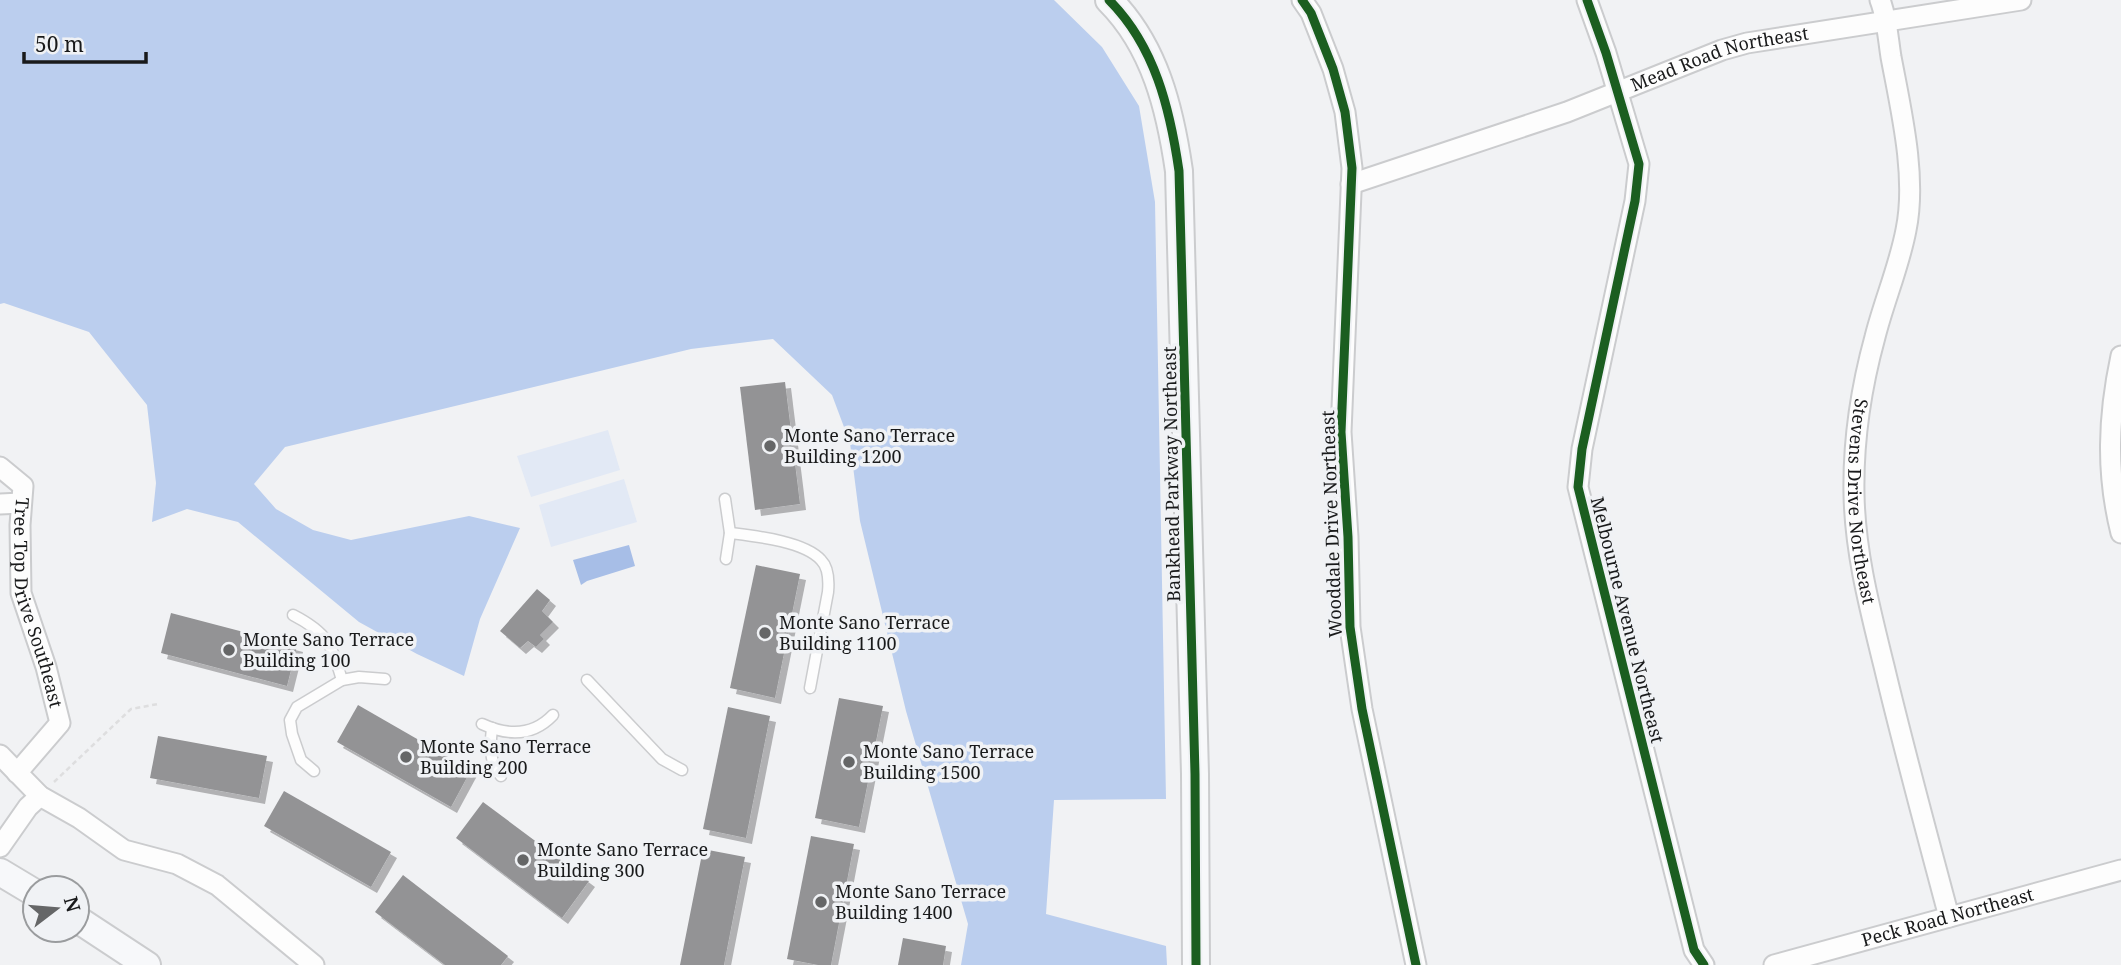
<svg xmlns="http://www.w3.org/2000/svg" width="2121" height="965" font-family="'Noto Serif',serif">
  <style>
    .green { fill: #e2e9f5 }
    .forest { fill: #bbceee }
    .water { fill: #a7bee7 }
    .building { fill: #939395; filter: url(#shadow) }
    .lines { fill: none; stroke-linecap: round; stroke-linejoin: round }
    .lane-casing { stroke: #cbccce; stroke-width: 13 }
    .street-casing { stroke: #cbccce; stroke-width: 23 }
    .secondary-casing { stroke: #cbccce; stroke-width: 30 }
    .path { stroke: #dededf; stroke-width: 2.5; stroke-dasharray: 5 3.5; stroke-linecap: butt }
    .lane { stroke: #fdfdfd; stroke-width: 10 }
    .street { stroke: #fdfdfd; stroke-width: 19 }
    .secondary { stroke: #f7f8fa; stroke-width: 26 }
    .cycleway-casing { stroke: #f0f2f5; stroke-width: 13 }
    .cycleway { stroke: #1b5e20; stroke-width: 9 }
    .poi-dot { fill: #656667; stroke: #f0f2f5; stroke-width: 2.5 }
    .labels { text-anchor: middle; stroke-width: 7; stroke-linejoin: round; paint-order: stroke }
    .street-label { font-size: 18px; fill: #191a1b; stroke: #f0f2f5 }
    .poi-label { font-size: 18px; fill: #191a1b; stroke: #f0f2f5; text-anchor: start }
  </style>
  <defs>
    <filter id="shadow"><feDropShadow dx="6" dy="6" stdDeviation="0" flood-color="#0004"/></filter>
  </defs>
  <rect width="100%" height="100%" fill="#f1f2f4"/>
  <g class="green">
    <path d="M608,430L620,470L531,497L517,456Z"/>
    <path d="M624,479L637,522L551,547L539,505Z"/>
  </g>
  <path class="forest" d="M0,0H1054L1102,47L1139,106L1155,202L1166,799L1054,800L1046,914L1166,946L1167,965H961L968,924L906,711L860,521L850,443L832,395L773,339L691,349L285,447L254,484L276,509L313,530L351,540L469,516L520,528L480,619L464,676L417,654L359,622L238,522L187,509L152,522L156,483L147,405L89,332L4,303L0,304Z"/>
  <path class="water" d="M629,545L635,566L587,581L581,585L573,560Z"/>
  <g class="building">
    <path d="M785,382L800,504L755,510L740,387Z"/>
    <path d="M756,565L800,574L775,698L730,688Z"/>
    <path d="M537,589L550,600L542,611L553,622L540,635L544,639L536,647L528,641L520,648L500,631Z"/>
    <path d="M171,613L297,646L287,686L161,653Z"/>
    <path d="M839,698L883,706L859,827L815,818Z"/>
    <path d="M358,705L471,770L451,807L337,742Z"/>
    <path d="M728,707L770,716L746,838L703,829Z"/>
    <path d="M158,736L267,756L259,798L150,778Z"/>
    <path d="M284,791L391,852L371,887L264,826Z"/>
    <path d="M483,802L589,881L562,918L456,838Z"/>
    <path d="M811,836L854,844L831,965H818L787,959Z"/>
    <path d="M703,849L745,857L728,944L724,965H680Z"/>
    <path d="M403,875L508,956L501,965H445L375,912Z"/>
    <path d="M903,938L946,946L943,965H898Z"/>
  </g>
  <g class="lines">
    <defs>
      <g id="lane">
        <path d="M725,499L730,533L726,559"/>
        <path d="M730,533C754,536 804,541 821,560C829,568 829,581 828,592L810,688"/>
        <path d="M293,615C328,633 331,644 342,680"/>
        <path d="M587,680L662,759L682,770"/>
        <path d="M482,724C508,736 533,736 553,715"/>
        <path d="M492,728C490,745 489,763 501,776"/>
        <path d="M314,771L301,760L292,734L290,720L297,707L342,680L359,677L385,679"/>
      </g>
      <g id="street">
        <path d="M1302,0L1311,13L1333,69L1345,112L1352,168L1341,432L1348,537L1350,627L1362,709L1416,965"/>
        <path d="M1587,0L1606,53L1639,164L1635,201L1582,449L1578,487L1694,950L1704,965"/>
        <path id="s1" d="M1880,0C1887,18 1888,38 1891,57C1901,110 1917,177 1906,230C1899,267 1884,301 1875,337C1861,388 1853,441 1854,494C1855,553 1870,609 1884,666C1904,750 1927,834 1949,917"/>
        <path id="s2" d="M1351,184L1567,112L1722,50L1747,43L2021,0"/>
        <path d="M2121,356C2108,417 2106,473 2121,533"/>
        <path id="s3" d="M0,467L23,486L20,525L21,593L46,667L60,723L17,773"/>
        <path d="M0,504L21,503"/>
        <path d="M0,755L40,796L79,818L124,850L177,864L217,885L314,965"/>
        <path d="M0,847L28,807L40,796"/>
        <path id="s4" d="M1774,965L2121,870"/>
      </g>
      <g id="secondary">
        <path d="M1109,0C1155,46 1170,109 1179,171L1195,774L1196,965"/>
        <path d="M0,872L35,893"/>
        <path d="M77,919L147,965"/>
      </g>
    </defs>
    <use href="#lane" class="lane-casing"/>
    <use href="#street" class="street-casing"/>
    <use href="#secondary" class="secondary-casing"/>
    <path class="path" d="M54,782L131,709L158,704"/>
    <use href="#lane" class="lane"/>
    <use href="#street" class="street"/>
    <use href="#secondary" class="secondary"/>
    <defs>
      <g id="cycleway">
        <path d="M1109,0C1155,46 1170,109 1179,171L1195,774L1196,965"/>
        <path d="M1302,0L1311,13L1333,69L1345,112L1352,168L1341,432L1348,537L1350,627L1362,709L1416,965"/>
        <path d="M1587,0L1606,53L1639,164L1635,201L1582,449L1578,487L1694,950L1704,965"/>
      </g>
    </defs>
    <use href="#cycleway" class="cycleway-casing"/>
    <use href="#cycleway" class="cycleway"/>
  </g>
  <g class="poi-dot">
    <circle cx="770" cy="446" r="7"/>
    <circle cx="765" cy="633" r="7"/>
    <circle cx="229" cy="650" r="7"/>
    <circle cx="406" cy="757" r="7"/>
    <circle cx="849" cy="762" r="7"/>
    <circle cx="523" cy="860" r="7"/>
    <circle cx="821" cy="902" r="7"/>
  </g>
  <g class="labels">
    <g class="street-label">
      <text dy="6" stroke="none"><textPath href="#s2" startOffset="390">Mead Road Northeast</textPath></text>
      <text transform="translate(1172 474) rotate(-91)" y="6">Bankhead Parkway Northeast</text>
      <text dy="6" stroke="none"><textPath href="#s1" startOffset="511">Stevens Drive Northeast</textPath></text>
      <text transform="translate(1332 524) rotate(-92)" y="6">Wooddale Drive Northeast</text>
      <text dy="6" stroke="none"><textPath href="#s3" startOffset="149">Tree Top Drive Southeast</textPath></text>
      <text transform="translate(1627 620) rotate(76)" y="6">Melbourne Avenue Northeast</text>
      <text dy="6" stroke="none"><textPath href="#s4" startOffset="180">Peck Road Northeast</textPath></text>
    </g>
    <g class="poi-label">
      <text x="784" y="442">Monte Sano Terrace<tspan x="784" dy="21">Building 1200</tspan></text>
      <text x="779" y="629">Monte Sano Terrace<tspan x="779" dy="21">Building 1100</tspan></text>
      <text x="243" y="646">Monte Sano Terrace<tspan x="243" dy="21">Building 100</tspan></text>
      <text x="420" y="753">Monte Sano Terrace<tspan x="420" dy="21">Building 200</tspan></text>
      <text x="863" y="758">Monte Sano Terrace<tspan x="863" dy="21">Building 1500</tspan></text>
      <text x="537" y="856">Monte Sano Terrace<tspan x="537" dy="21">Building 300</tspan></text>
      <text x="835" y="898">Monte Sano Terrace<tspan x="835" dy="21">Building 1400</tspan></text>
    </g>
  </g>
  <g transform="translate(56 909) rotate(74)"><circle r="33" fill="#f0f2f5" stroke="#9a9c9e" stroke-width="2"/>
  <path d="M0-5L12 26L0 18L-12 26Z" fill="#656667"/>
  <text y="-10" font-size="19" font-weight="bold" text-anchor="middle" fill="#191a1b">N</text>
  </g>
  <path d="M24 52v10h122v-10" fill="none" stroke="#191a1b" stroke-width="3.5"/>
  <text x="35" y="52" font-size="21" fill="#191a1b" stroke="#f0f2f5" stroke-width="5" paint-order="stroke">50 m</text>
</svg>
